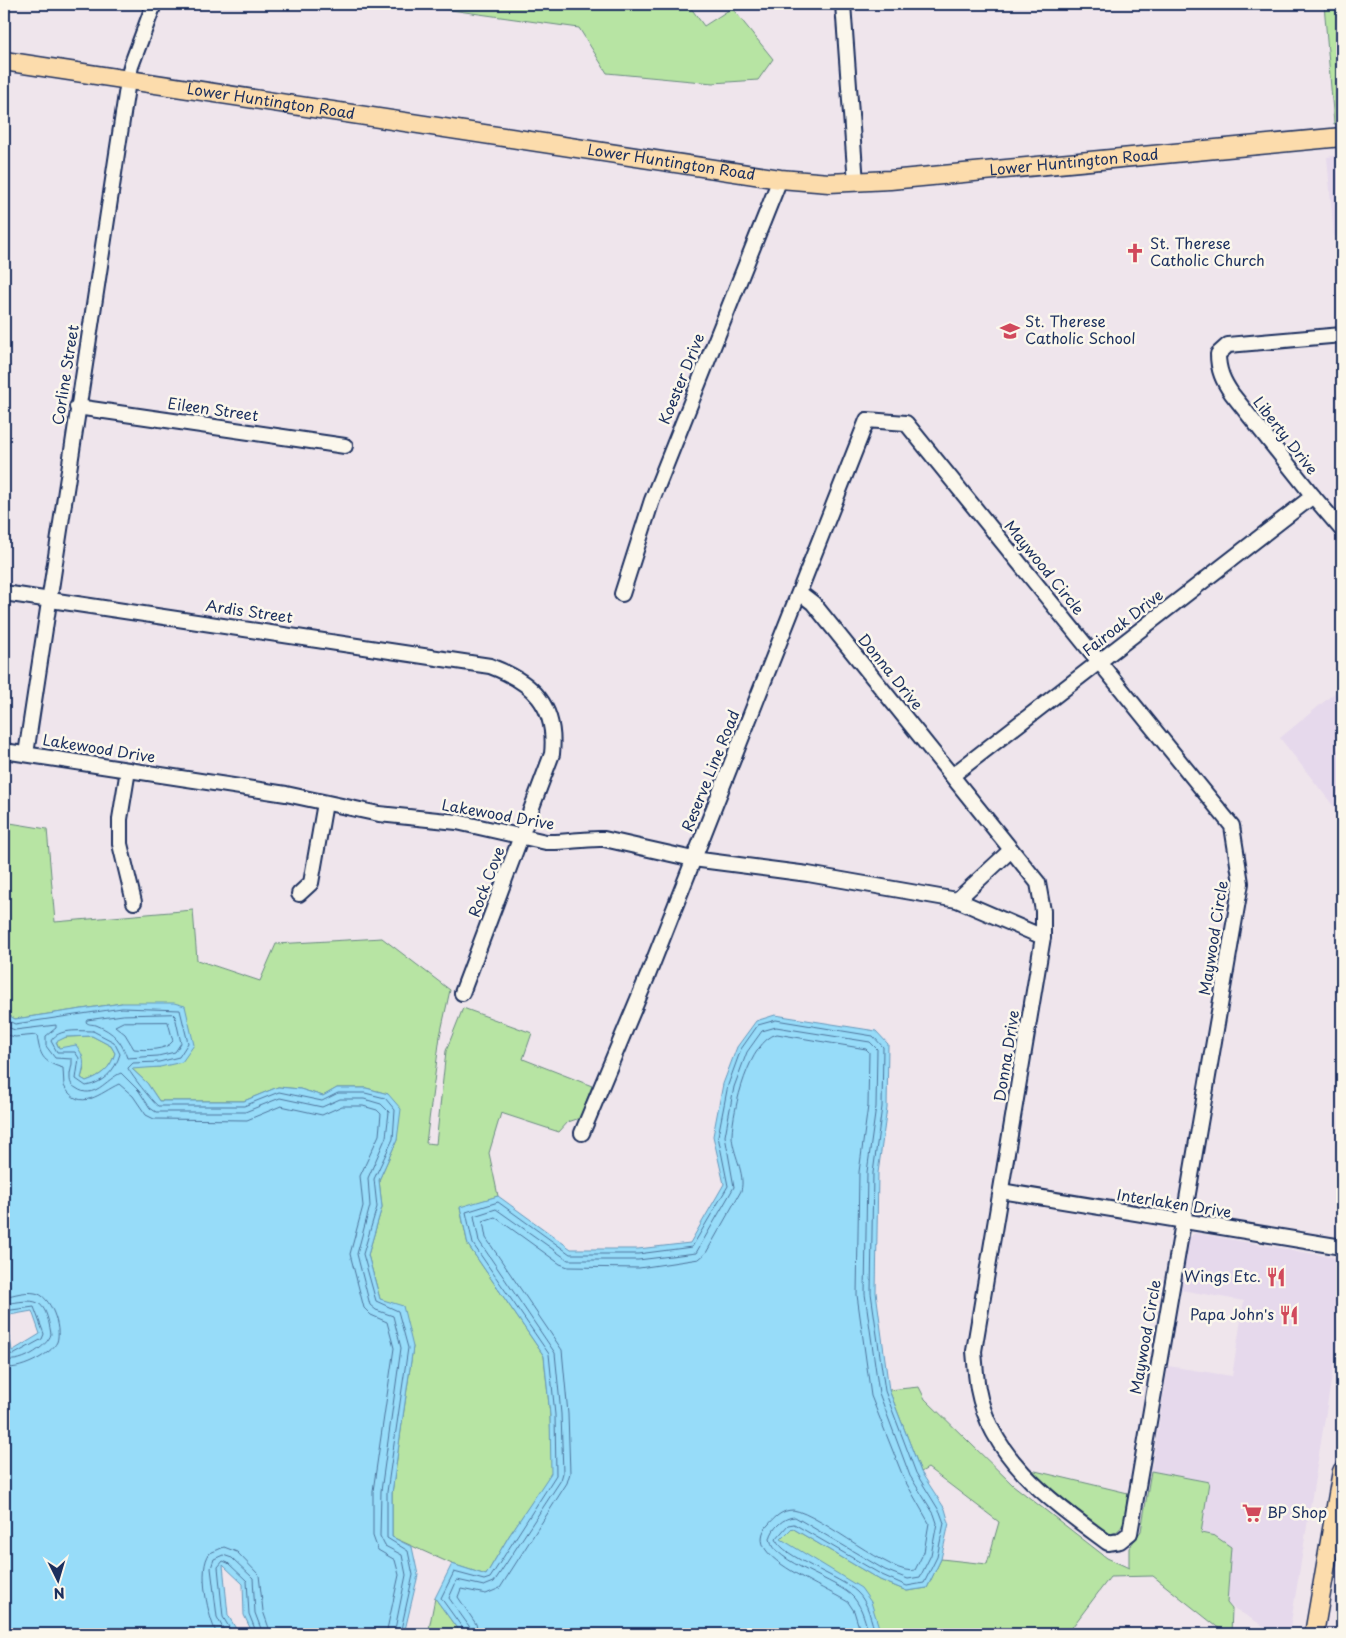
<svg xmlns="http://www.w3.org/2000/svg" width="1346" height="1638" font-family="'Playpen Sans',sans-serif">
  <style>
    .built { fill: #e6d9ec }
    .green { fill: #b7e4a3; stroke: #698a80 }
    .water { fill: #97dcf9; stroke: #6597bb; fill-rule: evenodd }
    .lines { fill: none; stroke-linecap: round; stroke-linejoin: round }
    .shore { stroke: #4d749c; stroke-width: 1 }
    .minor-casing { stroke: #1b2f5e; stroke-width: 18 }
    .major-casing { stroke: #1b2f5e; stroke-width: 21 }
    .minor { stroke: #fbf7ec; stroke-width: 14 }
    .major { stroke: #fcdcac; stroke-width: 18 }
    .labels { text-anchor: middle; stroke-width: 5; stroke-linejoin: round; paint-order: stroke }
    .street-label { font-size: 15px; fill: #1b2f5e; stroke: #fbf7ec }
    .poi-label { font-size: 15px; fill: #1b2f5e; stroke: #fbf7ec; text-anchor: start }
  </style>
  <rect width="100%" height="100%" fill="#efe5ec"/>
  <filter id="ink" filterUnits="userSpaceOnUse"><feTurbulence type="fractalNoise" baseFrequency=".02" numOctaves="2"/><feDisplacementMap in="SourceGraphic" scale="10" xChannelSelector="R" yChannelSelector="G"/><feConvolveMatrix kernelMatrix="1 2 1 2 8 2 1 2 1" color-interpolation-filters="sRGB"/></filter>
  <g filter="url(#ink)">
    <g class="built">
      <path d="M1342,155V235L1334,236L1327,157Z"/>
      <path d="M1342,687V817L1280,738Z"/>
      <path d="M1195,1233L1342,1259V1316L1289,1634H1277L1227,1604L1231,1547L1215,1537L1201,1533L1209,1482L1151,1471L1168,1366L1232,1376L1244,1301L1181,1290L1189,1238Z"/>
    </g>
    <g class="green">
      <path d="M408,4H688L704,26L732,8L773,59L758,80L713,83L607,73L579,28Z"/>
      <path d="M1324,4H1342V122L1334,124Z"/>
      <path d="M4,822L47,829L55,922L193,910L197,960L260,981L276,944L382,938L450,990L440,1036L426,1143L436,1144L446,1051L463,1008L532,1033L523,1059L592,1086L580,1118L568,1122L559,1132L501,1113L489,1153L498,1196L460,1208L468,1245L544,1356L550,1415L552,1473L509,1536L486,1575L452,1564L392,1537V1493L413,1347L380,1299L368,1255L382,1207L379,1180L397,1140L388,1094L366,1088H337L323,1096L300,1089L278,1087L244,1101H159L147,1083L131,1068L160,1067L122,1003L15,1019L4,1013Z"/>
      <path d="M92,1036L111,1046L115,1053C111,1068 101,1076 86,1081L81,1078L84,1068L59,1048L56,1041L66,1037Z"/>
      <path d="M919,1387L925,1399L1013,1485L1107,1558L1129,1568V1548L1141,1531L1151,1471L1209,1482L1201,1533L1215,1536L1231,1547L1227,1603L1232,1609L1231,1634H1226L1153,1576L1110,1577L1067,1634H881L795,1550L780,1539L792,1528L880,1580L907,1591L927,1588L941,1559L987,1564L999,1522L928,1468L921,1472L889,1390Z"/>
      <path d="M1031,1470L1128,1493C1125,1510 1128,1533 1108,1534L1034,1475Z"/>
      <path d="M435,1598L461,1634H428Z"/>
    </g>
    <g class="water">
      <path d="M122,1003H174L185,1006L194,1045L182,1062L160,1067L132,1069L147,1083L159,1101H244L278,1087L300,1089L323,1096L337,1088H366L388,1094L401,1109L397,1140L379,1180L382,1207L368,1255L380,1299L403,1306L413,1347L392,1493V1537L412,1547L418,1575L404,1634H253L244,1615L243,1584L223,1565L228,1615L239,1634H4V1324L9,1332L12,1351L40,1334L32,1311L4,1316V1013L15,1019ZM92,1036L111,1046L115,1053C111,1068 101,1076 86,1081L81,1078C85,1064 85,1057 76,1045L59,1048L56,1042L66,1037Z"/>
      <path d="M775,1015L876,1031L888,1044L887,1108L878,1173L876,1292L889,1390L921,1472L945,1509L949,1523L941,1559L927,1588L907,1591L880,1580L792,1528L781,1539L861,1588L871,1602L881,1634H461L435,1598L452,1564L486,1575L509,1536L551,1473L550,1415L544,1356L468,1245L460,1207L498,1196L571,1249H638L690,1243L724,1184L713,1136L723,1084L737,1047L756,1021Z"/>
    </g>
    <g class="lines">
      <g class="shore">
        <path d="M173,1014L175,1016L181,1043L175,1052L158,1056L127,1058C122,1042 114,1032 96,1025C92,1024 89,1025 86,1022L87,1020L123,1015Z"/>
        <path d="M4,1019L15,1024L122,1008L180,1010L188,1043L179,1057L159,1062L133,1063L128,1068C128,1071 154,1104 158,1106H244L279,1092L322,1101L338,1093H365L385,1098L395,1110L393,1139L374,1179L377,1207L363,1254L376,1301L398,1311L408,1348L387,1492V1538L408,1551L413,1575L400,1634"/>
        <path d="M168,1022L173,1041C166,1051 145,1050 134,1049L125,1034L115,1026L123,1022Z"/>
        <path d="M4,1026L15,1030L56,1025V1028L46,1036V1046L55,1058L72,1059C73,1066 69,1072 70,1078C70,1083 72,1086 76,1088C94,1101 106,1079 121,1073L139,1091L150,1108L156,1112H245L280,1098L322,1107L340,1099H364L381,1104L389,1112L386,1137L368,1178L370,1206L357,1254L370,1305L376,1310L393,1316L401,1348L381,1491L380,1536L385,1546L402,1555L406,1575L394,1634"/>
        <path d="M93,1031L114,1042L120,1054C115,1071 103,1083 86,1086L76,1079L79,1058L75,1052H57L51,1041C58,1028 80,1031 93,1031Z"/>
        <path d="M4,1034L15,1037L37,1035C40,1055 42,1062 63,1068L64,1086C80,1114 101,1092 119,1084L133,1096L146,1115L154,1119L247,1120L281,1106L322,1115L342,1106H363L377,1110L381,1114L379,1135L360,1176L363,1206L350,1254L364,1308L371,1315L387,1322L394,1348L373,1491V1536L378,1550L395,1560L399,1575L386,1634"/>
        <path d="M4,1297C13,1295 25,1291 35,1293C51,1295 62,1328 57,1342C51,1355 17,1372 4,1367"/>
        <path d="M4,1304C37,1299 45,1296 51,1334C48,1347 16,1367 4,1358"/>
        <path d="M4,1311L34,1307L44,1334L42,1339L13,1355L7,1352L4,1333"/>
        <path d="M217,1634C208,1618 197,1568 210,1553L224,1547L237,1552L259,1575L263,1611L271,1634"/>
        <path d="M226,1634L217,1617L211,1568L214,1559L223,1555L232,1558L253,1578L255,1613L263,1634"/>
        <path d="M233,1634L223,1617L218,1567L223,1561L228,1563L247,1581L249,1614L257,1634"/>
        <path d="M464,1634V1630L441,1598L454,1572L484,1580L490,1578L556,1475L555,1415L549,1354L473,1244L466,1212L498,1202L570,1254H638L692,1247L728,1186L718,1136L728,1085L741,1049L758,1025L776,1020L873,1036L883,1047L882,1107L873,1173L871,1293L885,1391L916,1473L940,1512L944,1523L937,1557L924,1583L907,1586L882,1575L794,1524L788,1525L776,1539C782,1557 841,1577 857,1592C869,1603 870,1620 876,1634"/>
        <path d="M471,1634L469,1626L449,1598L457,1580L484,1586L494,1582L561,1480L563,1473L561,1414L555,1353L479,1241L474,1216L496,1209L568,1260H638L696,1253L734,1187L725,1136L734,1087L747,1052L762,1031L776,1027L870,1042L877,1049L876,1107L867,1172L865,1294L879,1393L910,1476L934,1514L937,1523L931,1555L920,1577L908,1579L885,1570L795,1517C784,1517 772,1528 770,1539C774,1563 839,1580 854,1598C863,1609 865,1622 869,1634"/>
        <path d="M478,1634L476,1624L458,1597L461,1589L486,1594L500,1588L567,1483L570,1473L568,1414L562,1350L486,1238L483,1221L495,1217L560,1264L568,1267L639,1268L699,1259L706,1253L741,1191C746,1173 732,1153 732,1135C733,1109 749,1041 777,1034L866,1049L869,1052L868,1106L859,1172L857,1295L871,1396L904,1479L929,1523L924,1552L915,1570C894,1578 821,1514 793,1510C782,1510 775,1517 768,1525C761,1532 760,1542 766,1550C778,1568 828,1590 848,1602L854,1611L861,1634"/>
      </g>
      <defs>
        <g id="minor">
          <path d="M843,4L856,183"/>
          <path d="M1342,335L1228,345L1218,354C1218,370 1223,381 1232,394L1313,496L1342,530"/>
          <path d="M77,407L345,446"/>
          <path d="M4,593L490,666C533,682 557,706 552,754L462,993"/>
          <path d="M622,594L652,500L780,179"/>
          <path d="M4,751L286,794L379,814L457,822L546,842C565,843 584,838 604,839L693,859L808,874L957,900L1043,937"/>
          <path d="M26,754L128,81L131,66L154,4"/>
          <path d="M128,770L120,819V844L134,902"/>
          <path d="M953,775L1313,496"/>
          <path d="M299,894L311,883L325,803"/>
          <path d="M957,900L1011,850"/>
          <path d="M582,1133L648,975L867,420L906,423L1232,826L1241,883L1130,1533L1120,1541L1108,1543C1054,1503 991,1460 978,1389C976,1377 975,1363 974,1351L1043,937V911L1038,883L813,603L800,593"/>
          <path d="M1001,1191L1342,1247"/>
        </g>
        <g id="major">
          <path id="s1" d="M4,61L780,179L829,183L890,180L1342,137"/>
          <path d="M1314,1634L1342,1471"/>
        </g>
      </defs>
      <use href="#minor" class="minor-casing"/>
      <use href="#major" class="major-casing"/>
      <use href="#minor" class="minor"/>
      <use href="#major" class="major"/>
    </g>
  </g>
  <defs>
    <symbol id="church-bare" viewBox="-9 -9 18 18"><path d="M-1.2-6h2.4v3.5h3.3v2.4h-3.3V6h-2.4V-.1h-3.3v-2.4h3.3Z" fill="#d1495b" stroke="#fbf7ec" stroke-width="2.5" paint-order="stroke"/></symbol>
    <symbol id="school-bare" viewBox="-9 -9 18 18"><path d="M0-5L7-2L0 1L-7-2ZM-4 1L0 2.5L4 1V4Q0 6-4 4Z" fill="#d1495b" stroke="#fbf7ec" stroke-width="2.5" paint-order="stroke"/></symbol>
    <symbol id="restaurant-bare" viewBox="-9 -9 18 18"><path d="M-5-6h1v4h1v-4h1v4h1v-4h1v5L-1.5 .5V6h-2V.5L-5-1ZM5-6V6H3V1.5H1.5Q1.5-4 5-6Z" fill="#d1495b" stroke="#fbf7ec" stroke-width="2.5" paint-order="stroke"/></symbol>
    <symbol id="supermarket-bare" viewBox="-9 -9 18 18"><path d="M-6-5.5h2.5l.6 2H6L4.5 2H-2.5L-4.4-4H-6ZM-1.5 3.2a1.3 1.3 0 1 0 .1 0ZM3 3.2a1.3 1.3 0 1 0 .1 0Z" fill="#d1495b" stroke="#fbf7ec" stroke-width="2.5" paint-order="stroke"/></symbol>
  </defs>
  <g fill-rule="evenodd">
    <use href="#church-bare" x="1121" y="239" width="28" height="28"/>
    <use href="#school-bare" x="996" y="317" width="28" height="28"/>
    <use href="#restaurant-bare" x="1262" y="1263" width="28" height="28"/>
    <use href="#restaurant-bare" x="1275" y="1301" width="28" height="28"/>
    <use href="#supermarket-bare" x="1238" y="1499" width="28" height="28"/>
  </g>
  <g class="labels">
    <g class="street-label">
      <text dy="5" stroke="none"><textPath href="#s1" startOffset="270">Lower Huntington Road</textPath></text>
      <text dy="5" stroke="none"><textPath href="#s1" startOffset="675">Lower Huntington Road</textPath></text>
      <text dy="5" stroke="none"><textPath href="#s1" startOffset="1080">Lower Huntington Road</textPath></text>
      <text transform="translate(66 375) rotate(-81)" y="5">Corline Street</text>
      <text transform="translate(682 379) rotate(-68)" y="5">Koester Drive</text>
      <text transform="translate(213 410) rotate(8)" y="5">Eileen Street</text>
      <text transform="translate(1285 436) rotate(52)" y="5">Liberty Drive</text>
      <text transform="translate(1044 568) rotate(51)" y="5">Maywood Circle</text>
      <text transform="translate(249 612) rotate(8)" y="5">Ardis Street</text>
      <text transform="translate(1123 623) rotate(-38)" y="5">Fairoak Drive</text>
      <text transform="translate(890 672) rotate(51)" y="5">Donna Drive</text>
      <text transform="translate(99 749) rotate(9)" y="5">Lakewood Drive</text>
      <text transform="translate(711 771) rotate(-68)" y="5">Reserve Line Road</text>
      <text transform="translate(498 815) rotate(10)" y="5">Lakewood Drive</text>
      <text transform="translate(487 882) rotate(-69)" y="5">Rock Cove</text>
      <text transform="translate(1214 938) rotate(-81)" y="5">Maywood Circle</text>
      <text transform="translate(1007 1056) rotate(-81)" y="5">Donna Drive</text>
      <text transform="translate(1174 1204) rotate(9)" y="5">Interlaken Drive</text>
      <text transform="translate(1146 1337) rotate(-80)" y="5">Maywood Circle</text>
    </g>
    <g class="poi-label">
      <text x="1150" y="249">St. Therese<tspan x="1150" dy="17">Catholic Church</tspan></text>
      <text x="1025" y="327">St. Therese<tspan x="1025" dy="17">Catholic School</tspan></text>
      <text x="1261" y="1282" text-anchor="end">Wings Etc.</text>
      <text x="1274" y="1320" text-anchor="end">Papa John's</text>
      <text x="1267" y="1518">BP Shop</text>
    </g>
  </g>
  <rect width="1346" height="1638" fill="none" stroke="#fbf7ec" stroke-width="20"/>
  <rect x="10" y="10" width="1326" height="1618" fill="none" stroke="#1b2f5e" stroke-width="2" filter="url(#ink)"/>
  <g transform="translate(58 1580) rotate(175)" stroke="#fbf7ec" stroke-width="4" paint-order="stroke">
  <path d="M0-4L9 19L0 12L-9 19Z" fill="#1b2f5e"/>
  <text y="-8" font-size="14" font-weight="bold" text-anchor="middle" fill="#1b2f5e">N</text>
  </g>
</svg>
